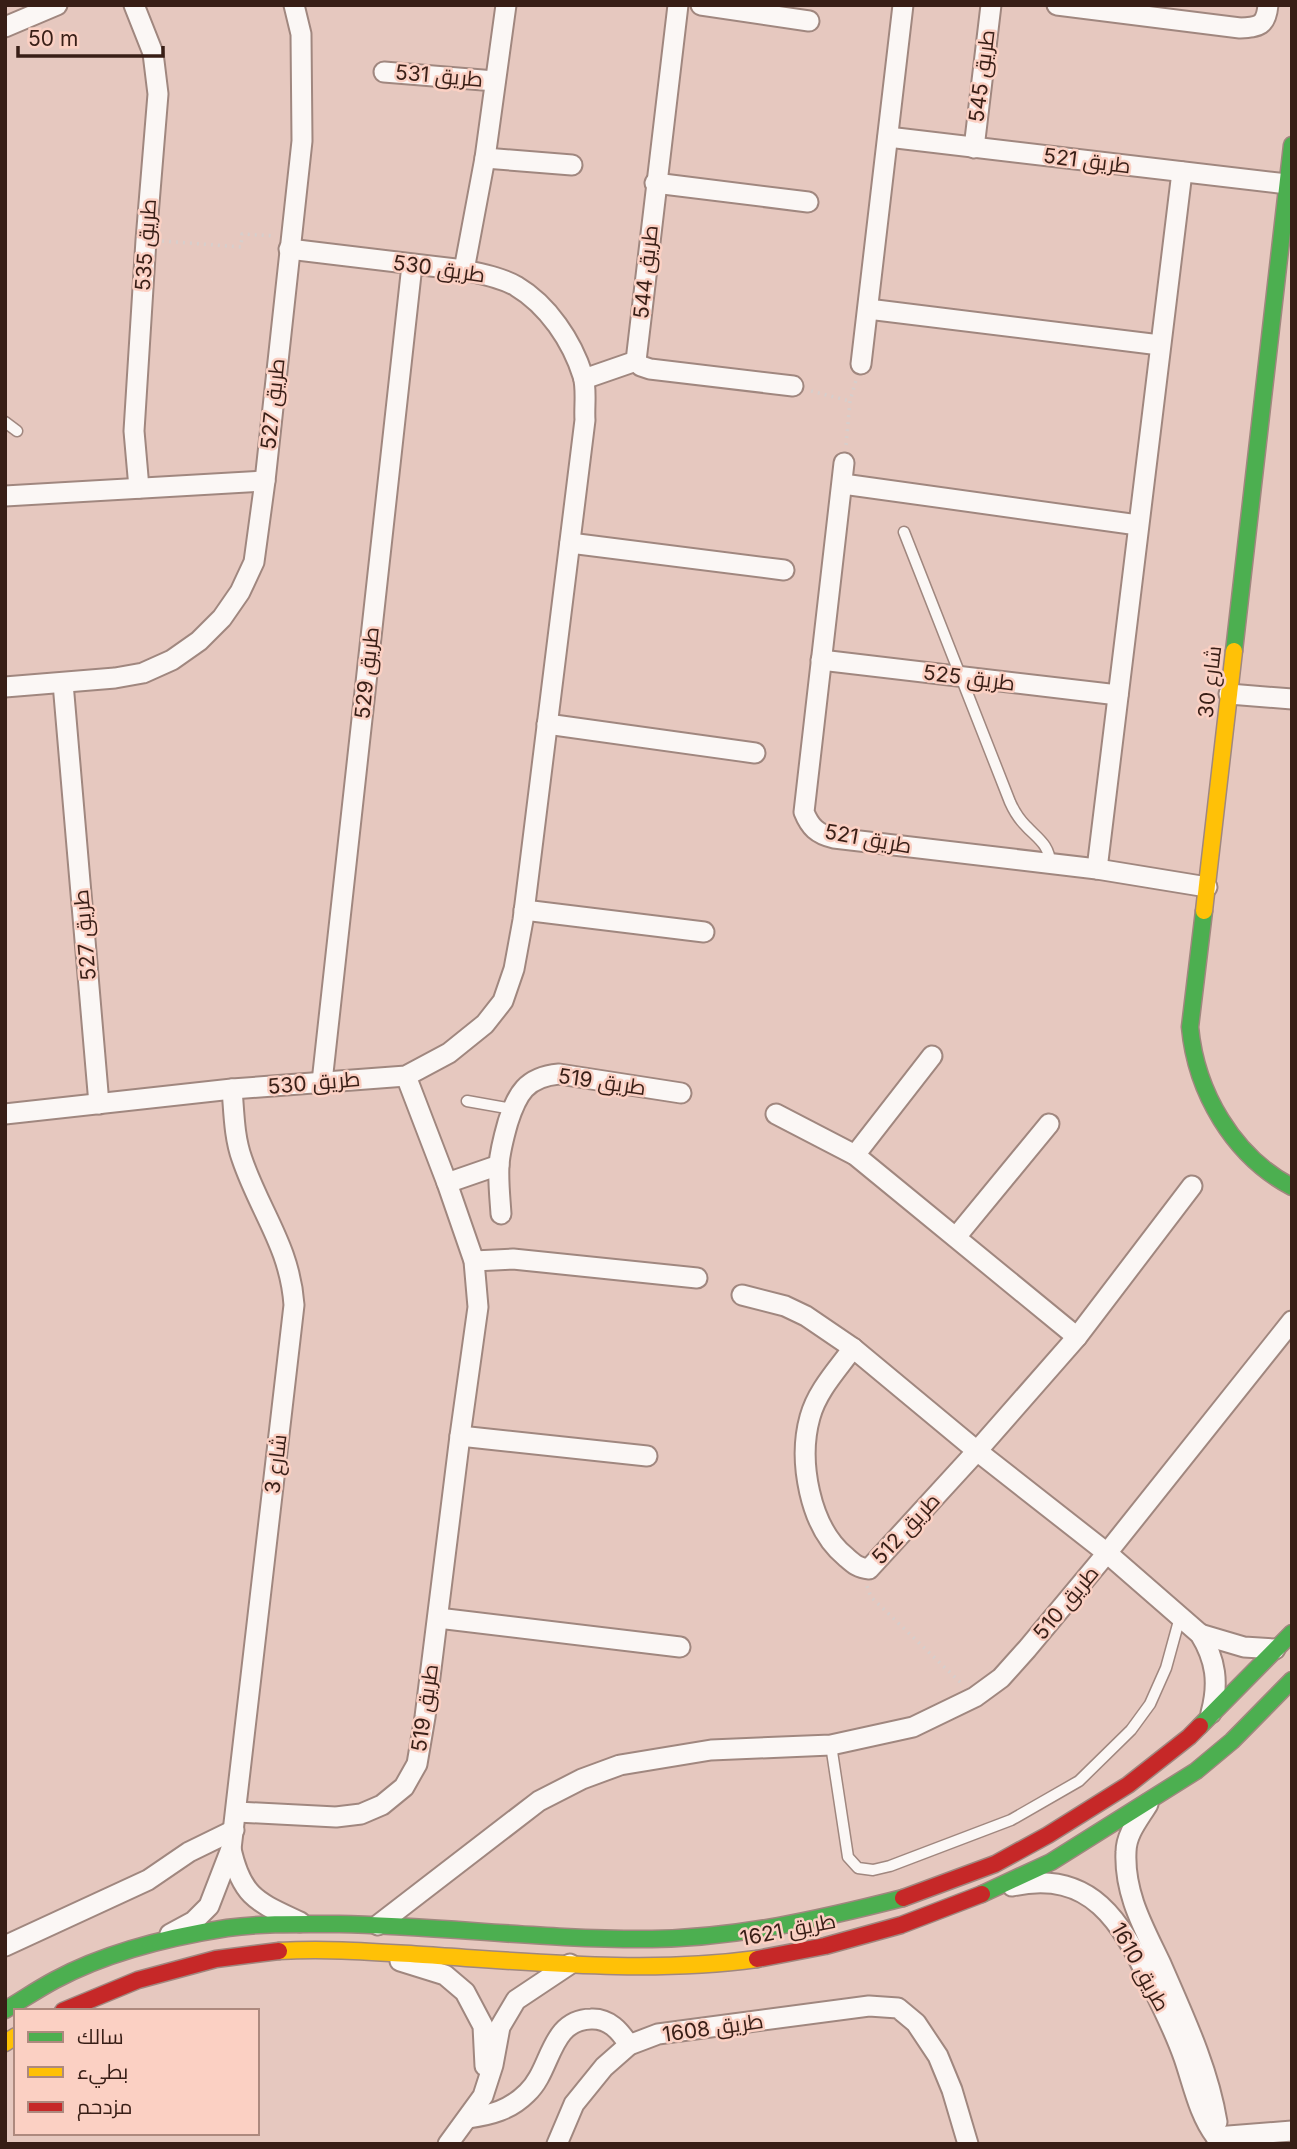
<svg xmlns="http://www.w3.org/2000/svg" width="1297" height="2149" font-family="Inter,Cairo,sans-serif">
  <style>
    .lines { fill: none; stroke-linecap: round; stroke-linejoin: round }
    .lane-casing { stroke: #a0877f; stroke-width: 13 }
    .street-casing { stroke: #a0877f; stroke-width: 23 }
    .fast-casing { stroke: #a0877f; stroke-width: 19 }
    .slow-casing { stroke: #a0877f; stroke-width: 19 }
    .jam-casing { stroke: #a0877f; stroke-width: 19 }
    .path { stroke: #d8cecb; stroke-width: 3.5; stroke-dasharray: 2 5; stroke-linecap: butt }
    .lane { stroke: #fbf7f5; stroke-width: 10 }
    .street { stroke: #fbf7f5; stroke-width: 19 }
    .fast { stroke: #4caf50; stroke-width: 16 }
    .slow { stroke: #ffc107; stroke-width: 16 }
    .jam { stroke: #c62828; stroke-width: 16 }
    .labels { text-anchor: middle; stroke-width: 5; stroke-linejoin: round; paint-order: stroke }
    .street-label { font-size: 21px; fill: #381e16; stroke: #fbd0c3 }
  </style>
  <rect width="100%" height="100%" fill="#e6c8bf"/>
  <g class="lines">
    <defs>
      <g id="lane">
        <path d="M5,422L17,431"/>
        <path d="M904,532L1010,802C1014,811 1019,819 1026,826C1037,838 1050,845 1050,864"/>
        <path d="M467,1101L512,1109"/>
        <path d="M831,1745L848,1857L858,1868L873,1870L890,1866L1011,1820L1079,1781L1131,1730L1150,1704L1166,1668L1180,1617"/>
      </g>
      <g id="street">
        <path d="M134,5L153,53L158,94L146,240L134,431L139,488"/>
        <path d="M701,5L809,21"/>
        <path d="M1057,5L1240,28C1259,27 1266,26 1268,5"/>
        <path d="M5,27L57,5"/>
        <path d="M384,72L495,81"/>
        <path d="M888,137L1287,184"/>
        <path d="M974,148L991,5"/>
        <path d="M485,158L572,165"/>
        <path d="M655,183L808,202"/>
        <path d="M464,270L485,158L506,5"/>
        <path d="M868,309L1160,345"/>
        <path d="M636,361L641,366L650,369L793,386"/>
        <path d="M861,364L903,5"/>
        <path d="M584,379L636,361L678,5"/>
        <path d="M844,463L804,812C810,827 817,834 834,838L1097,869L1207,887"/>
        <path d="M843,484L1138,525"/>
        <path d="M5,496L265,481"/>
        <path d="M570,543L784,570"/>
        <path d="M821,660L1118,695"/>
        <path d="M63,683L99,1104"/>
        <path d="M5,687L115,678L143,673L172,660L199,641L222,618L240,592L254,562L265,481L302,141L301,34L294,5"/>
        <path d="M1229,694L1292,699"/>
        <path d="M547,724L755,753"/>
        <path d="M1097,869L1182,172"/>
        <path d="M524,910L704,932"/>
        <path d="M322,1082L412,265"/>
        <path d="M5,1114L232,1089L406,1076L449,1053L485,1024L503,1001L514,969L523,920L585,420C584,407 587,389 583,376C572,341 548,305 516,286C500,277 481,274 464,270L289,249"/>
        <path d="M776,1114L855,1155L1077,1337"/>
        <path d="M855,1155L932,1056"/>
        <path d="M447,1183L499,1165"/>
        <path d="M501,1214C500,1198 498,1181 499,1165C500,1151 504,1136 508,1122C517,1094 526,1077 559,1074L681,1093"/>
        <path d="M956,1237L1049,1124"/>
        <path d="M474,1261L513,1259L697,1278"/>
        <path d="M742,1295L785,1306L806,1316L853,1348L977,1451L1107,1553L1200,1634C1216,1660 1219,1683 1211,1713"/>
        <path d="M853,1348C837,1370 817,1391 810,1417C798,1460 809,1527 846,1557C854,1564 858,1568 869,1569L977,1451L1077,1337L1192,1186"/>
        <path d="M460,1436L647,1456"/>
        <path d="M438,1618L680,1647"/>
        <path d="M1200,1634L1244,1647L1275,1649"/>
        <path d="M1148,1804C1139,1819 1126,1834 1126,1852C1124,1894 1144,1928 1161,1964C1183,2015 1208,2067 1217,2122"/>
        <path d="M237,1812L336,1817L361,1814L382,1805L404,1787L417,1764L425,1717L460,1436L478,1307L474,1261L447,1183L406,1076"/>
        <path d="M231,1849C242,1898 258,1902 300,1922"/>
        <path d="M1012,1886C1092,1869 1121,1922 1151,1984C1163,2008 1175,2032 1184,2058C1193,2084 1199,2115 1216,2137"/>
        <path d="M378,1925L539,1801L582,1779L620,1765L711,1750L831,1745L913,1727L975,1697L1001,1678L1027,1649L1107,1553L1292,1321"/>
        <path d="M170,1934L194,1921L209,1906L231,1849L294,1305C290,1247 260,1212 242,1159C234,1137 234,1112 232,1089"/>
        <path d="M5,1946L148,1880L189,1852L234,1830"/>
        <path d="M400,1961L445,1975L465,1992L483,2026L485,2066"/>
        <path d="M468,2118C491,2115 510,2110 527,2093C552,2070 549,2020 591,2019C609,2018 620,2031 629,2045"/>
        <path d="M1216,2137L1292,2131"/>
        <path d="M448,2144L483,2096L493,2065L500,2027L516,2000L570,1964"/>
        <path d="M557,2144L574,2104L604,2067L629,2045L658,2034L869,2006L898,2008L916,2023L938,2056L952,2090L968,2144"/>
      </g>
      <g id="fast">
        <path d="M1234,651L1292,145"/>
        <path d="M1204,911L1190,1027C1196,1092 1233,1156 1292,1187"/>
        <path d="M1200,1726L1292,1633"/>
        <path d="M982,1894L1051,1862L1196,1771L1232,1741L1292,1680"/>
        <path d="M5,2010C22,2000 38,1989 55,1980C107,1952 169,1937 227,1928C264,1923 302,1924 339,1924C443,1926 547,1940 652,1939C737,1938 820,1919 903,1898"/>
      </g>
      <g id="slow">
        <path d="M1204,911L1234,651"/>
        <path d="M279,1951C327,1948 375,1952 423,1955C534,1962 647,1974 757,1959"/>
        <path d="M5,2043L16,2036"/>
      </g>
      <g id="jam">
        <path d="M903,1898L995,1864L1048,1835L1128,1785L1189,1737L1200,1726"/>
        <path d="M757,1959L825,1946L901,1925L982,1894"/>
        <path d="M63,2011L138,1980L216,1959L279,1951"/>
      </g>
    </defs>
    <use href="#lane" class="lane-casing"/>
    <use href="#street" class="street-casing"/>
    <use href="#fast" class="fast-casing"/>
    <use href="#slow" class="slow-casing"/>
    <use href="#jam" class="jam-casing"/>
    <g class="path">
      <path d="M162,241L241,247L242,234L275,236"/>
      <path d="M811,391L850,401"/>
      <path d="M846,445L850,401L856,380"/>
      <path d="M867,1586L871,1597L961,1683"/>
    </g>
    <use href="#lane" class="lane"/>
    <use href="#street" class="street"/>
    <use href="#fast" class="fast"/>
    <use href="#slow" class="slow"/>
    <use href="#jam" class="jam"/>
  </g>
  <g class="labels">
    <g class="street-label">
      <text transform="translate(439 76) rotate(5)" y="7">طريق 531</text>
      <text transform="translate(982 76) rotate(-83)" y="7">طريق 545</text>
      <text transform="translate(1087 161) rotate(7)" y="7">طريق 521</text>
      <text transform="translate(146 245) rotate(-86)" y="7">طريق 535</text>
      <text transform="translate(439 269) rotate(8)" y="7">طريق 530</text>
      <text transform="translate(646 272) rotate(-84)" y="7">طريق 544</text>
      <text transform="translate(273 404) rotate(-84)" y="7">طريق 527</text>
      <text transform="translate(367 673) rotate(-84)" y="7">طريق 529</text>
      <text transform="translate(969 678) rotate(7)" y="7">طريق 525</text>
      <text transform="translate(1210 682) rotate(-83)" y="7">شارع 30</text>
      <text transform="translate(868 839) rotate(10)" y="7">طريق 521</text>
      <text transform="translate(85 935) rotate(-95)" y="7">طريق 527</text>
      <text transform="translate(602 1082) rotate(8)" y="7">طريق 519</text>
      <text transform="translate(314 1083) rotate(-5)" y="7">طريق 530</text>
      <text transform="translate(276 1464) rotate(-83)" y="7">شارع 3</text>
      <text transform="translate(906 1529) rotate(-47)" y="7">طريق 512</text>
      <text transform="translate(1066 1603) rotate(-50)" y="7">طريق 510</text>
      <text transform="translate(425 1708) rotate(-82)" y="7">طريق 519</text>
      <text transform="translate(788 1930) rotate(-11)" y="7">طريق 1621</text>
      <text transform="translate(1140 1967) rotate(61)" y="7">طريق 1610</text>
      <text transform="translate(713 2028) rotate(-8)" y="7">طريق 1608</text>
    </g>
  </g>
  <rect width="1297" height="2149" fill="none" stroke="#381e16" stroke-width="14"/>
  <rect x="14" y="2009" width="245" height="126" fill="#fbd0c3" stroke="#ad897e" stroke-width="2"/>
  <rect x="28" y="2032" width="35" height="10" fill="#4caf50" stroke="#ad897e" stroke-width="2"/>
  <text x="77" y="2044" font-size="21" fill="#381e16">سالك</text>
  <rect x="28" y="2067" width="35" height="10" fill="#ffc107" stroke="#ad897e" stroke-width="2"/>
  <text x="77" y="2079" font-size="21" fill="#381e16">بطيء</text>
  <rect x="28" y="2102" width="35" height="10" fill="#c62828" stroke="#ad897e" stroke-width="2"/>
  <text x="77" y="2114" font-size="21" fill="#381e16">مزدحم</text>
  <path d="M18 46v10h145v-10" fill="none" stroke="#381e16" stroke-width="3.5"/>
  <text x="28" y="46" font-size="21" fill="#381e16" stroke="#fbd0c3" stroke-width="5" paint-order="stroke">50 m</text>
</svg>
